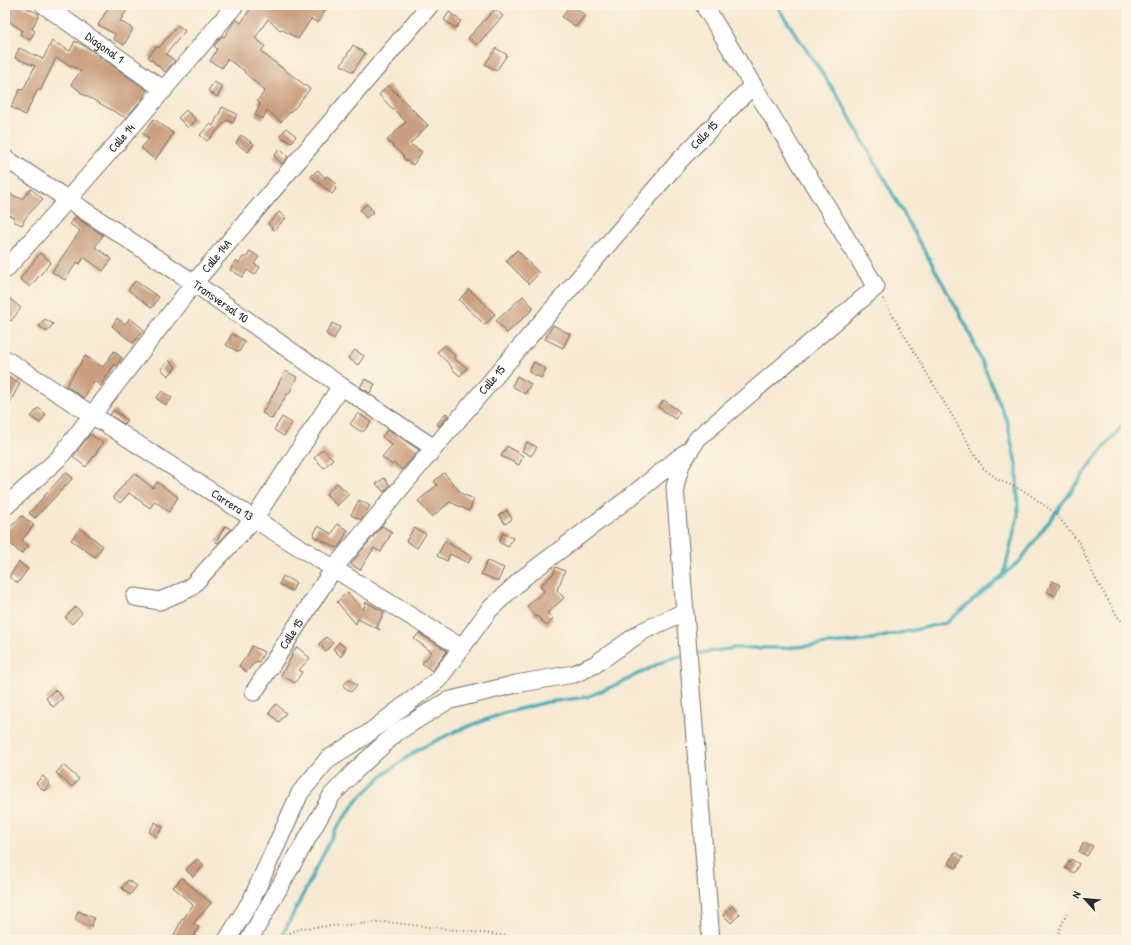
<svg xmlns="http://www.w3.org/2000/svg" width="1131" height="945" font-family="'Patrick Hand',sans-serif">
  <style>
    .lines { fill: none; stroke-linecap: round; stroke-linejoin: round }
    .stream { stroke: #3eaeb8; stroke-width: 3.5 }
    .building { fill: #ca9f7f }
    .minor-casing { stroke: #736e65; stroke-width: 19 }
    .path { stroke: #736e65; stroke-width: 2; stroke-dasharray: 1 3; stroke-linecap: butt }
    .minor { stroke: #fff; stroke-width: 17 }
    .labels { text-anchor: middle; stroke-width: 4; stroke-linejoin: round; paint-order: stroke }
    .street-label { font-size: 12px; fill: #2b2b2b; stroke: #fcf5e5 }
  </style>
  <rect width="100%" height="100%" fill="#fcf5e5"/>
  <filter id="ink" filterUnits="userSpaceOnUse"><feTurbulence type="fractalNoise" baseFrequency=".025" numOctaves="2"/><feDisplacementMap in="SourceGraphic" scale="8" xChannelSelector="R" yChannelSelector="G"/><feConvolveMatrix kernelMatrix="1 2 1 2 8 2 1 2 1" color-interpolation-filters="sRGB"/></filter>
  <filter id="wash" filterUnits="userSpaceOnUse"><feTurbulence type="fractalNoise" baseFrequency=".012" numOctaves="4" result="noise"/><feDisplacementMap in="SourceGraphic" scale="16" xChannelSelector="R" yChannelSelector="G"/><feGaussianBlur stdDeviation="0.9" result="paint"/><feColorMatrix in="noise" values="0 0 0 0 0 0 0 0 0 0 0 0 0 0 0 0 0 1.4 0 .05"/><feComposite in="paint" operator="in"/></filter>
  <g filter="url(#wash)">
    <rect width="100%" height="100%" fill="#f8e9d2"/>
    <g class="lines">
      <g class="stream">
        <path d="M776,5L839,98L967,327L1007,421L1017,469L1018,515L1004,573"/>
        <path d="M694,654L735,648H785L863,641L946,623L1020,561L1094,460L1126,421"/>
        <path d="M280,940L336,829L358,799L383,775L419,749L456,731L504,713L547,702L587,697L618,684L668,659L684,656"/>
      </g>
    </g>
    <g id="blocks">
      <g class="building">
        <path d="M5,5H21L39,14L32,29L35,31L30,40L20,34L22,30L5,19Z"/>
        <path d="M110,5H130L120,21L133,29L124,45L113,39L115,34L98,25Z"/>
        <path d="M253,5H328L318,23L311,19L298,39L281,29L280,30L268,19L255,38L265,46L261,52L310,89L294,109H293L281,122L267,110L263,119L255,115L260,104L257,101L265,91L244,72L245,71L227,59L222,68L210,61L217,49L214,46L222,36L224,37L236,19L241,23Z"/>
        <path d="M570,5H572L585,15L576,27L562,17Z"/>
        <path d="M495,9L503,16L477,45L468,38Z"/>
        <path d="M449,12L461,21L456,28L444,20Z"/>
        <path d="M178,25L185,31L166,54L175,61L165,72L148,57L157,46L159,48Z"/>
        <path d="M52,41L70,51L75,41L88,48L147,90L142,99L126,118L81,93V92L71,84L81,71L56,58L40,91L38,89L25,115L11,107L20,89L23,90L35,66L15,58L19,48L43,59Z"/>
        <path d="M353,45L365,53L353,72L341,65Z"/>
        <path d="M496,48L507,55L496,71L485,64Z"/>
        <path d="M214,82L223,87L217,97L208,91Z"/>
        <path d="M388,85L428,125L410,144L422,152L413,165L403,158L404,157L387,140L406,122L379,95Z"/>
        <path d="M222,107L237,114L233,123L227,120L207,141L200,135L210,124L213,126Z"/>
        <path d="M186,110L196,120L188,128L178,118Z"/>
        <path d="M154,119L173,133L170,138V139L155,160L141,148L149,139L143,133Z"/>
        <path d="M286,128L296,136L291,143L280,136Z"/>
        <path d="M241,135L254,144L248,152L236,143Z"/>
        <path d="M280,149L288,157L282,164L274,156Z"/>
        <path d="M318,170L325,178L327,176L337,184L334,187L336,189L332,194L311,176Z"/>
        <path d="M31,189L43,199L26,217L22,225L13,221L15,218L5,213V204L10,194L22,199Z"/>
        <path d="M367,204L374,212L366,218L360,210Z"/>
        <path d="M279,212L286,218L274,230L268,224Z"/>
        <path d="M75,217L103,235L95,247L112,259L103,271L84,257L80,264L77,262L65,280L52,272L80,231L70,224Z"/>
        <path d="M517,250L539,273L529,284L506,261Z"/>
        <path d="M250,251L259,257L254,264L260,267L255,275L247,270L243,277L230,270L236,261L239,263L243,257H247Z"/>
        <path d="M40,253L51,262L30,287L20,279Z"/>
        <path d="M135,281L159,297L152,308L128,290Z"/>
        <path d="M469,289L495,314L485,325L459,300Z"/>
        <path d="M5,295L21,308L11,321L5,316Z"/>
        <path d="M523,296L534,308L507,333L496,321Z"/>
        <path d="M117,318L125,324L130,318L144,330L133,343L112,326Z"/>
        <path d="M45,319L53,324L47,332L39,326Z"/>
        <path d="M332,323L340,327L334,339L326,334Z"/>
        <path d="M553,325L570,334L563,348L545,339Z"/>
        <path d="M232,334L245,341L239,352L226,345Z"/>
        <path d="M445,345L455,356L453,358L467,368L460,376L451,368L452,367L437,352Z"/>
        <path d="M355,350L364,356L358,365L348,358Z"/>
        <path d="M114,351L122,358L116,366L114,365L101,386L94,381L84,398L66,386L85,356L103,367Z"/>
        <path d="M169,360L176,367L168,376L161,369Z"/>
        <path d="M534,362L546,369L541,378L529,372Z"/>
        <path d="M285,371L297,377L289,394H287L272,419L262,413L270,400Z"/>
        <path d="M517,376L531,384L525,394L512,386Z"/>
        <path d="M8,377L20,383L5,412V383Z"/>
        <path d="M365,379L375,384L370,393L360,387Z"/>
        <path d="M162,391L172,398L166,405L156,398Z"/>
        <path d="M664,400L680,412L675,419L658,407Z"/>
        <path d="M38,408L46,414L40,423L31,417Z"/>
        <path d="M114,410L127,420L124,424L110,415Z"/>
        <path d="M358,413L371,422L364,431H360L350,424Z"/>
        <path d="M446,413L449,416L439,426L437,424Z"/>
        <path d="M282,417L292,423L284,436L274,430Z"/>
        <path d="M388,429L419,450L402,470L394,463L392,465L382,457L392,445L382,437Z"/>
        <path d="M90,434L103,443L86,467L73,457Z"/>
        <path d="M527,442L537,447L531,456L522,451Z"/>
        <path d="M507,446L523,456L519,465L501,456Z"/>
        <path d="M323,449L333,459L324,468L314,458Z"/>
        <path d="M66,472L73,478L35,518L29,513Z"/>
        <path d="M134,473L153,488L157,482L178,497L169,512L155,501L150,508L129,493L120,503L113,497Z"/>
        <path d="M444,473L462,494L474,499L469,511L450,502L432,517L418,501L437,485L434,481Z"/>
        <path d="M384,478L390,485L384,492L376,484Z"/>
        <path d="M337,483L349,494L337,506L326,494Z"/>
        <path d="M359,500L370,506L361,520L351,515Z"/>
        <path d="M507,510L512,519L505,524L499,515Z"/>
        <path d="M22,516L34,525L22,540L29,546L21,554L5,538V532Z"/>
        <path d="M337,524L348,530L341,543L337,548L313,536L318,526L332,534Z"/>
        <path d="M225,526L231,529L218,543L216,542Z"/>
        <path d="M382,526L392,532L381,552L374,548L360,570L351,564Z"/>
        <path d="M80,528L103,546L95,557L71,540Z"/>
        <path d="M414,528L426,534L417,548L406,541Z"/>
        <path d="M503,533L513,538L508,547L499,542Z"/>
        <path d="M445,541L472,557L468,563L450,554L447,561L437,556Z"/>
        <path d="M487,561L504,568L498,581L481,574Z"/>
        <path d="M19,562L28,569L18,583L9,577Z"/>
        <path d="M556,567L565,571L557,590L564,598L547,613L553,619L547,626L537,616L536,617L527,606L544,591L540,586L553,574Z"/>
        <path d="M283,576L296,583L292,591L279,584Z"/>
        <path d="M1052,581L1060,585L1055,596L1047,592Z"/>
        <path d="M347,592L363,610L366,602L384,612L377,627L380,630L358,619L356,624L337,602Z"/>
        <path d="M76,607L82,613L72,624L65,617Z"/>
        <path d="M419,633L447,651L432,671L422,663L432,652L414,639Z"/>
        <path d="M326,637L333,643L326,651L319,644Z"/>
        <path d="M339,642L345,648L341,657L333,649Z"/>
        <path d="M252,646L264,652L259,662L256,661L246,672L239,666L247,656Z"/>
        <path d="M297,647L310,658L299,670L302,672L295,683L281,675L292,656L291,655Z"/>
        <path d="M349,679L357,685L351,692L343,686Z"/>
        <path d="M55,690L63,698L53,707L46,698Z"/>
        <path d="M276,704L286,713L279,722L269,713Z"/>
        <path d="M63,765L79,779L72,787L56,773Z"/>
        <path d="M43,776L50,784L44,791L36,783Z"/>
        <path d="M155,822L163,827L157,837L149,832Z"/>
        <path d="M1084,842L1093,846L1087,856L1079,852Z"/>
        <path d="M955,852L963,857L956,868L948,863Z"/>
        <path d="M197,859L204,865L193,877L186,870Z"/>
        <path d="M1071,859L1079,864L1074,873L1065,868Z"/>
        <path d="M182,878L211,903L193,924L199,927L192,940H183L174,935L182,919H183L193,905L173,887Z"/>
        <path d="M128,880L137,886L130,895L122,888Z"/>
        <path d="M732,906L740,914L731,923L723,915Z"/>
        <path d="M78,911L94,918L91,927L75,920Z"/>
      </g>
    </g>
  </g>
  <g filter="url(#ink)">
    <use href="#blocks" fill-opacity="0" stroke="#736e65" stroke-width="1"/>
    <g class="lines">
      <defs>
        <g id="minor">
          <path id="s1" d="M44,5L164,90"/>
          <path d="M704,5L876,287L698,438L681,464L675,487L711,940"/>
          <path id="s2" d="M5,158L194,283L341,386L434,448"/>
          <path id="s3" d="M5,270C83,183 160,95 235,5"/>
          <path id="s4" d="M5,359L254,519L462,648"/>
          <path id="s5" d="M5,507L59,458L194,283L430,5"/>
          <path d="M135,597L160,601L190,588L254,519L341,386"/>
          <path id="s6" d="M254,692L334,568L434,448L679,161L753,85"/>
          <path d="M227,940L252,899L300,793L328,759L366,735L438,680L489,610L523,578L629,498L685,453"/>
          <path d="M249,940L332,795L355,771L397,732L447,701L516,684L574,674L594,665L643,631L684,612"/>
        </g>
      </defs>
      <use href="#minor" class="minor-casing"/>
      <g class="path">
        <path d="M883,299L983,468L999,480L1026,492L1055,513L1080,544L1095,578L1118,617L1126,625"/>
        <path d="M271,940L303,928L387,922L508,936L532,940"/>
        <path d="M1055,940L1067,913"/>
      </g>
      <use href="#minor" class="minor"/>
    </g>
  </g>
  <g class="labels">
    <g class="street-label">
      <text dy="4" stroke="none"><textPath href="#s1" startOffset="74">Diagonal 1</textPath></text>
      <text dy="4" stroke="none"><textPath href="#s6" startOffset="717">Calle 15</textPath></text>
      <text dy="4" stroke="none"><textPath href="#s3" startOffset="176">Calle 14</textPath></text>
      <text dy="4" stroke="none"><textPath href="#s5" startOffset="329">Calle 14A</textPath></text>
      <text dy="4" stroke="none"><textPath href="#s2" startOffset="259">Transversal 10</textPath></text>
      <text dy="4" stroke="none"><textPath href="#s6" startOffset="393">Calle 15</textPath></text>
      <text dy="4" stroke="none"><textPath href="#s4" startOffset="270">Carrera 13</textPath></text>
      <text dy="4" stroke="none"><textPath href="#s6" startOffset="69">Calle 15</textPath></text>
    </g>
  </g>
  <rect width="1131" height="945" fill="none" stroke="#fcf5e5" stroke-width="20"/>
  <g transform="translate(1085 899) rotate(297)" stroke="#fcf5e5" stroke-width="3" paint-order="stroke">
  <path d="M0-3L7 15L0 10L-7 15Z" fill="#2b2b2b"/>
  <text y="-6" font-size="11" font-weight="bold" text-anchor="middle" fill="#2b2b2b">N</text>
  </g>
</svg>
